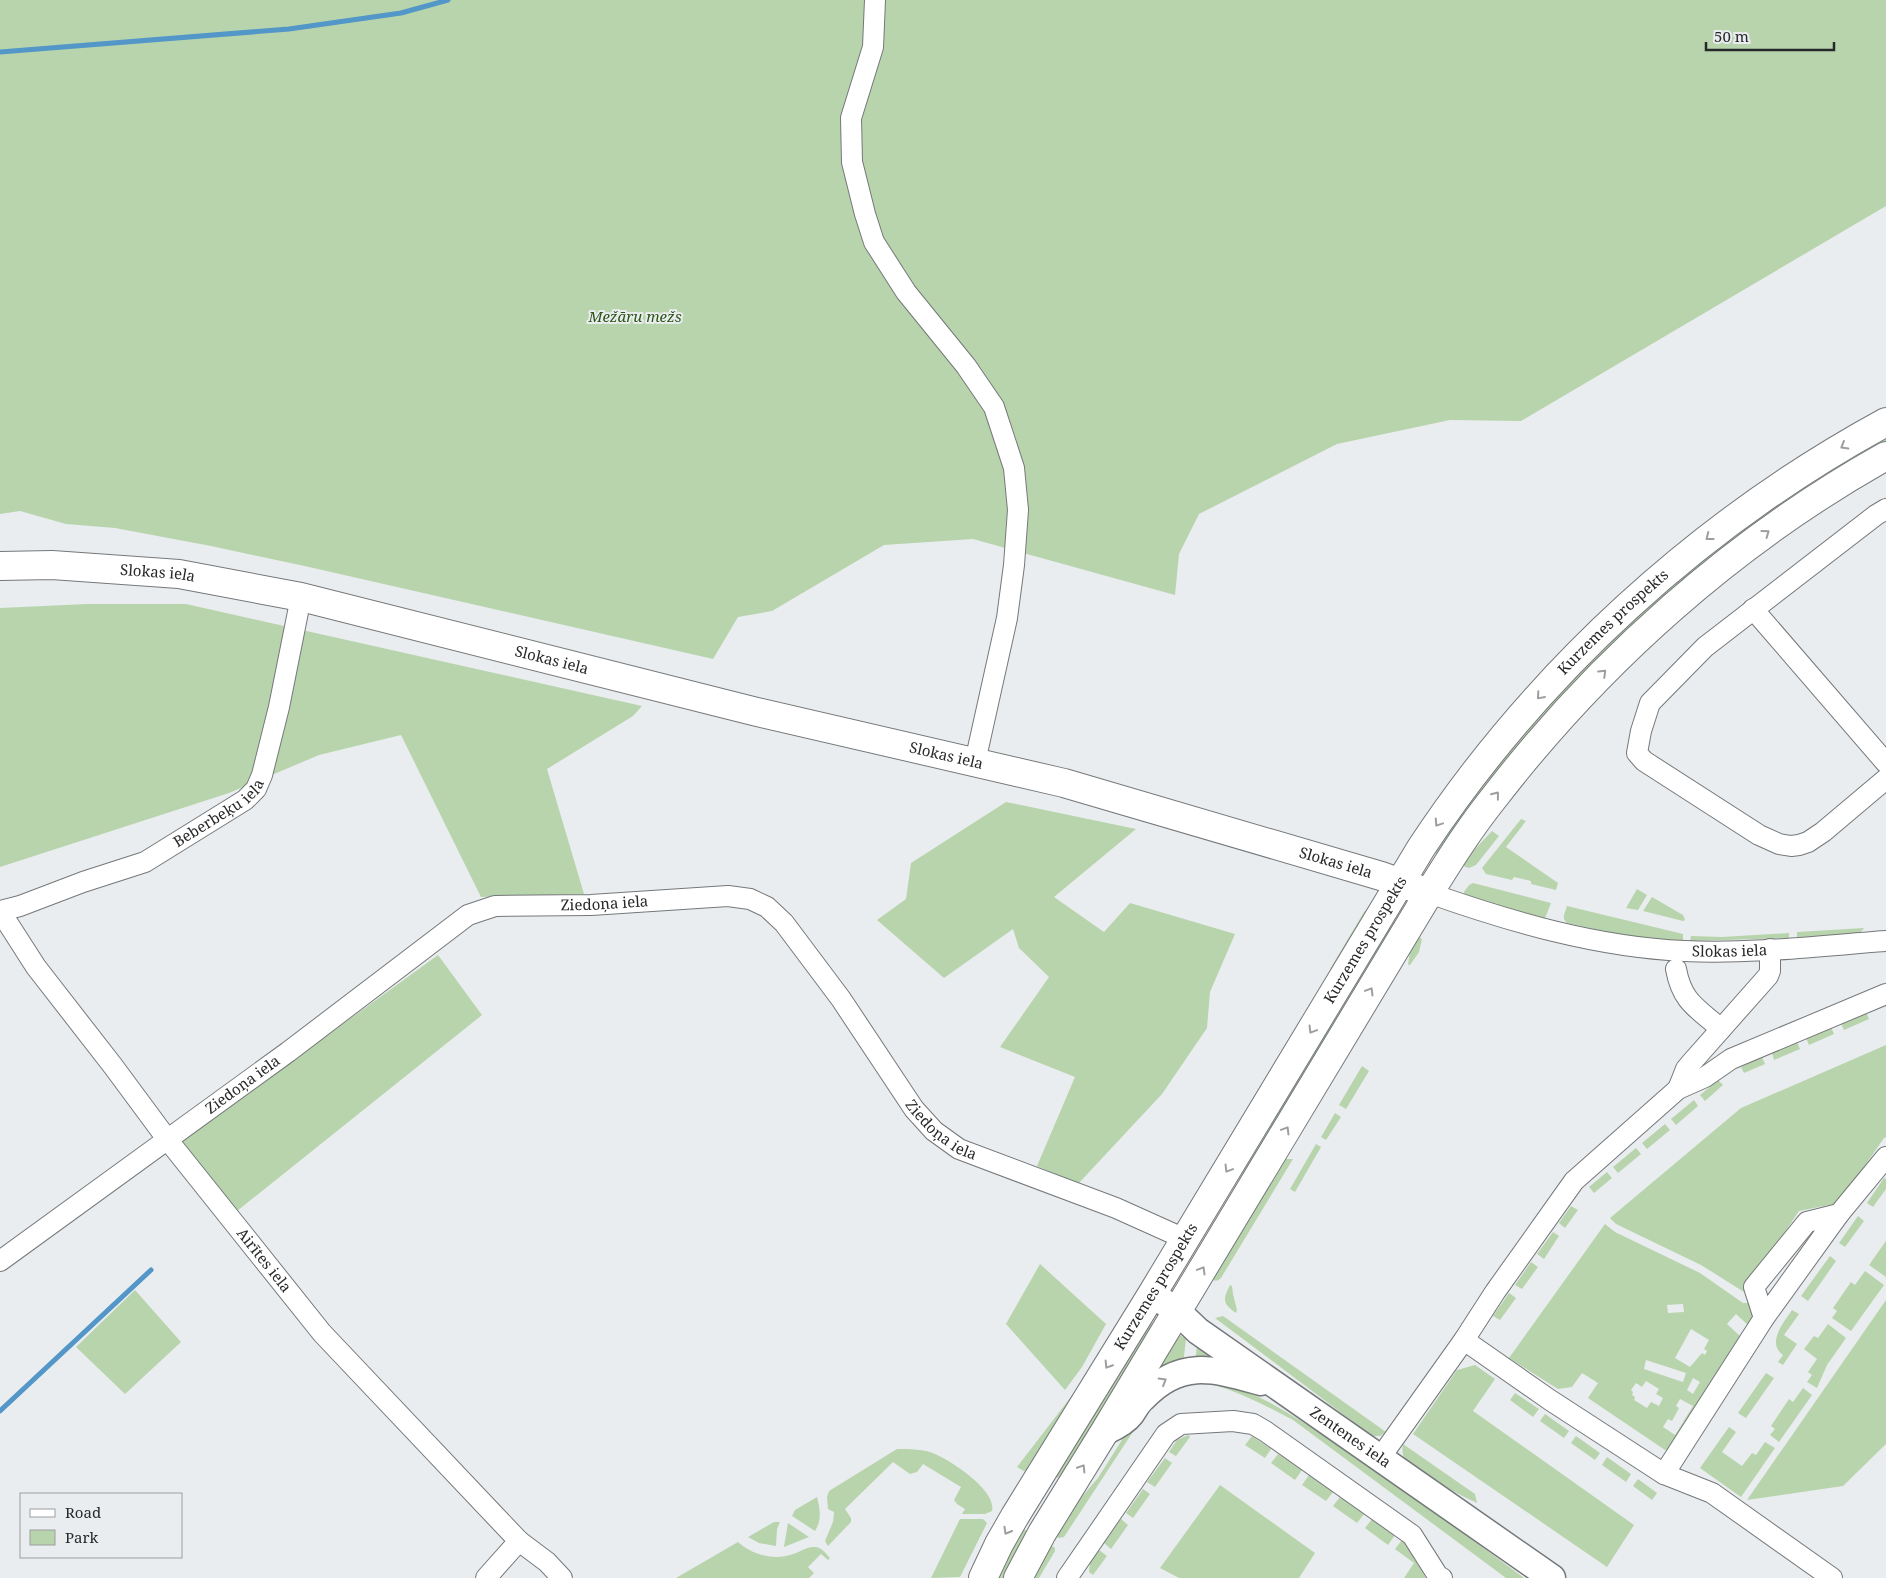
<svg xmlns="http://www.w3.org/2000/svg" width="1886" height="1578" font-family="'Noto Serif',serif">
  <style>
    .green { fill: #b8d4ac; fill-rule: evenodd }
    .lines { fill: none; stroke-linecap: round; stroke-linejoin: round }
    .stream { stroke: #5396c8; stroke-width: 5 }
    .minor-casing { stroke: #75787a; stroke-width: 22 }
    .tertiary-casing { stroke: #75787a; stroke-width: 29 }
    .secondary-casing { stroke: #75787a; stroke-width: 30 }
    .minor { stroke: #fff; stroke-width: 20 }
    .tertiary { stroke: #fff; stroke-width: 26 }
    .secondary { stroke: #fff; stroke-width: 28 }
    .oneway { stroke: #9e9e9f }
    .labels { text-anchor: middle; stroke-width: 4; stroke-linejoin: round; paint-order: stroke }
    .park-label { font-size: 15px; font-style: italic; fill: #2b5615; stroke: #eaedef }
    .street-label { font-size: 15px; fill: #272829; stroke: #eaedef }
  </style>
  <rect width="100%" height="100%" fill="#eaedef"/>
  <g class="green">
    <path d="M0,0H1886V206L1521,421L1450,420L1337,444L1199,514L1179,554L1175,595L973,539L884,545L772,611L738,617L713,659L309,567L211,546L115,528L66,524L20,511L0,514Z"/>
    <path d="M1886,432V449L1774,516L1442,857L1433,851L1466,802L1579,669L1724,537Z"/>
    <path d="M87,604H186L642,706L633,716L547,769L584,894L481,897L401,735L319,755L229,793L0,867V608Z"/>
    <path d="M1006,802L1136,829L1054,897L1104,932L1130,903L1235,934L1210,992L1207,1028L1162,1094L1078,1184L1037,1166L1075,1077L1000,1047L1049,977L1019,948L1013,929L944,978L877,920L906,899L911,863Z"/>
    <path d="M1521,819L1526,821L1506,847L1558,883L1556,890L1531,884V881L1514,877L1512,880L1486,874L1482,868Z"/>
    <path d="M1492,831L1499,836L1476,865L1469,868L1460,865Z"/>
    <path d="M1473,883L1551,903L1544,921L1465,897L1464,892L1469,885Z"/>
    <path d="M1637,889L1647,895L1638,910L1626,908Z"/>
    <path d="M1652,897L1683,915L1685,920L1683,921L1643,911Z"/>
    <path d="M1567,906L1683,934V941L1630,937L1567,923C1561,918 1565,913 1567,906Z"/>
    <path d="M1371,907L1332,969H1330L1364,912L1368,908Z"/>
    <path d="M1390,918L1401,925L1193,1270L1187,1267L1236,1186L1251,1154Z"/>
    <path d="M1864,928L1860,933L1797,938V932Z"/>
    <path d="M1789,933V938L1690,941L1691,936L1722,937Z"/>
    <path d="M1416,935L1422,939L1419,952L1410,965H1408L1411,944Z"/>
    <path d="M438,955L482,1015L237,1211L179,1143Z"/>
    <path d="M1866,1012L1869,1019L1844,1030L1841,1023Z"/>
    <path d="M1831,1027L1834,1034L1809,1045L1806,1038Z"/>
    <path d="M1797,1042L1800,1049L1774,1060L1772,1053Z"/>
    <path d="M1886,1045V1137L1884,1138L1839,1203L1799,1211L1744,1292L1701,1265L1616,1224L1610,1218L1741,1108Z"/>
    <path d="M1762,1057L1765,1064L1744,1073L1741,1067Z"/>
    <path d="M1362,1066L1369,1071L1346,1109L1339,1105Z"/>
    <path d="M1718,1080L1723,1085L1705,1101L1700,1095Z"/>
    <path d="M1694,1100L1698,1106L1676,1125L1671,1119Z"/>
    <path d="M1335,1113L1341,1117L1326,1140L1321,1137Z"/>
    <path d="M1665,1124L1670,1130L1647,1149L1642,1143Z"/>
    <path d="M1316,1144L1321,1147L1295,1192L1290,1189Z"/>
    <path d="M1636,1148L1641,1154L1618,1173L1613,1167Z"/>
    <path d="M1280,1159H1293L1221,1278C1217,1282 1214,1281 1209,1278Z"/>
    <path d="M1607,1172L1612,1178L1594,1193L1589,1187Z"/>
    <path d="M1884,1178L1886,1179V1189L1873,1207L1867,1203Z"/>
    <path d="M1571,1206L1578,1210L1565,1228L1559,1223Z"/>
    <path d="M1858,1216L1864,1221L1845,1247L1839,1243Z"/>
    <path d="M1605,1224L1615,1232L1700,1273L1743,1303H1750L1754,1317L1749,1329L1668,1450H1665L1588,1398L1598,1383L1582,1373L1572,1387L1558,1389L1509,1358ZM1683,1304L1684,1312L1668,1313L1667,1305ZM1736,1314L1749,1326L1740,1336L1727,1324ZM1691,1329L1709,1340L1704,1349L1707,1351L1705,1355L1702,1353L1690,1367L1675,1358ZM1646,1360L1686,1373L1683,1382L1644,1369ZM1693,1378L1700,1382L1693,1394L1687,1390ZM1646,1381L1659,1389L1656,1394L1663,1398L1659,1406L1651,1402L1647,1408L1634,1400L1635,1397L1632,1395L1633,1392L1631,1390L1636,1383L1642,1387ZM1680,1399L1693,1406L1675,1435L1663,1427L1668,1419L1672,1421L1679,1408L1676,1406Z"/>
    <path d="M1553,1232L1559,1236L1544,1259L1537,1254Z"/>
    <path d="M1886,1241V1277L1869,1265Z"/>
    <path d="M1830,1256L1836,1261L1808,1301L1801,1296Z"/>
    <path d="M1155,1262L1029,1474L1017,1467L1077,1389Z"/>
    <path d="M1531,1262L1538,1267L1522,1289L1515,1285Z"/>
    <path d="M1040,1264L1106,1324L1082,1367L1065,1390L1006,1324Z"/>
    <path d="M1865,1271L1884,1285L1851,1331L1832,1318L1837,1311L1833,1308L1851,1282L1855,1285Z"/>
    <path d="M1230,1285L1232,1286L1233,1294L1237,1310L1236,1313C1222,1303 1223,1299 1230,1285Z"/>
    <path d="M135,1290L181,1342L125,1394L76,1347Z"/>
    <path d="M1509,1293L1516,1298L1500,1320L1493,1316Z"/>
    <path d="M1886,1300V1444L1843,1486L1747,1500Z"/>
    <path d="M1792,1310L1799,1314L1784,1335L1797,1344L1783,1365L1778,1362L1783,1355C1766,1343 1784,1322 1792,1310Z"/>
    <path d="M1223,1316L1386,1432L1380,1436H1372L1215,1318Z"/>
    <path d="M1161,1320L1062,1476L1053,1479L1147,1326Z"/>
    <path d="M1828,1324L1846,1338L1827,1365L1817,1388L1807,1382L1812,1375L1808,1372L1817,1359L1804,1349L1814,1336L1818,1338Z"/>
    <path d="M1178,1334L1186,1339L1183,1365L1152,1373Z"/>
    <path d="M1197,1346L1217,1361L1195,1363Z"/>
    <path d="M1475,1365L1495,1379L1473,1411L1634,1525L1607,1567L1413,1434L1457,1370Z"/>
    <path d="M1766,1373L1774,1378L1746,1418L1738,1413Z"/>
    <path d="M1185,1380V1386L1173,1390L1161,1396L1144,1415L1064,1537L1059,1538L1053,1534L1060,1522L1098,1478L1142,1408Z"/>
    <path d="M1214,1380C1259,1392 1297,1418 1335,1443C1400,1485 1462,1532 1524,1578H1506L1293,1420C1267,1406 1241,1393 1212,1384Z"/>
    <path d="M1803,1388L1812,1395L1779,1442L1770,1435L1775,1429L1771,1426L1789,1399L1793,1402Z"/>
    <path d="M1515,1393L1539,1409L1533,1417L1510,1400Z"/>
    <path d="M1545,1414L1569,1431L1564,1438L1540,1421Z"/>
    <path d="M1729,1427L1736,1432L1722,1452L1742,1466L1752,1453L1756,1455L1765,1442L1775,1448L1741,1497L1700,1468Z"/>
    <path d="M1188,1435L1190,1437L1176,1456L1169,1452L1177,1440Z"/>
    <path d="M1252,1436L1271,1449L1265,1458L1245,1445Z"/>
    <path d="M1576,1436L1600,1453L1595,1460L1571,1443Z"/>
    <path d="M1403,1444L1475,1494L1477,1503C1461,1495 1413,1473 1405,1459C1402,1454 1402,1450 1403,1444Z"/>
    <path d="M897,1449C909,1449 924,1449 935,1454C952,1461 997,1491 992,1511L985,1514H962L965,1509L957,1504L954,1500L961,1487L923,1464L917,1472L910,1474L893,1462L845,1509L851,1518V1522L828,1546L825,1541L833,1522L834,1512L828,1509L827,1497L829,1491Z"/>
    <path d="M1278,1454L1302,1470L1295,1480L1271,1463Z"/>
    <path d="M1607,1457L1631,1474L1626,1482L1602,1465Z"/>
    <path d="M1165,1458L1172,1463L1155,1487L1147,1482Z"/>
    <path d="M1309,1475L1333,1492L1326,1501L1302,1485Z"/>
    <path d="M1638,1479L1657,1493L1652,1500L1633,1486Z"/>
    <path d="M1220,1485L1315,1553L1299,1578H1179L1160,1568Z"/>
    <path d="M1143,1489L1150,1494L1133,1518L1126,1513Z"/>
    <path d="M817,1497C820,1509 822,1520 815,1531L792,1516L795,1510Z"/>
    <path d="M1340,1497L1364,1514L1357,1523L1333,1506Z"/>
    <path d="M960,1519H983L987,1523L960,1577L931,1578Z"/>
    <path d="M1121,1519L1128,1525L1111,1549L1104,1543Z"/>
    <path d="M1372,1519L1395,1535L1388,1545L1365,1528Z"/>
    <path d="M774,1522H780L777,1529L776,1546L759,1543L748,1537Z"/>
    <path d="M788,1523L809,1537L784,1547Z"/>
    <path d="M1021,1527L1031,1534L1006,1578H994Z"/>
    <path d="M1402,1540L1405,1542L1426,1578H1404L1414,1563L1395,1549Z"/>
    <path d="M738,1542C752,1555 775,1561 793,1554C800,1552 808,1546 815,1547C822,1547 826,1554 830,1558L828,1560L821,1554L808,1567L814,1573L809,1578H676Z"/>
    <path d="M1048,1543L1055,1548V1551L1039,1578H1034Z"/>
    <path d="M1099,1550L1107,1556L1093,1575L1089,1572L1090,1562Z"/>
  </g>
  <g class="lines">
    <g class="stream">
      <path d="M0,52L289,29L401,13L448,0"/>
      <path d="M0,1411L151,1270"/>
    </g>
    <defs>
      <g id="minor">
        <path d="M875,0L873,47L851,118L852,162L865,214L874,242L906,292L966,366L994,407L1014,468L1018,510L1014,565L1007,618L975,762"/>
        <path d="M1886,509L1876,515L1705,647L1650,703L1641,731L1637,753L1644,761L1759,835L1779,844L1791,846L1799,845L1808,842L1823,832L1886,779"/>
        <path d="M1753,609L1886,763"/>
        <path id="s1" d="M1429,893C1511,922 1597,947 1684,951C1751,954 1819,946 1886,941"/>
        <path id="s2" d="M0,911L36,967L113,1066L167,1139L322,1333L519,1541L547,1562L562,1578"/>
        <path id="s3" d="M0,911L20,906L83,882L145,862L245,800L256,789L262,775L279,707L301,597"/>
        <path d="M1676,969C1682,1002 1697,1008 1721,1029"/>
        <path d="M1678,1089L1686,1069L1691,1063L1768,976L1770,971V949"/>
        <path id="s4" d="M0,1261L288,1052L468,915L495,906L591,905L728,896L750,899L767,907L784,923L841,999L914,1109L934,1131L959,1149L1116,1208L1185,1239"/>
        <path d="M1764,1318L1754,1287L1807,1222L1839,1214"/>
        <path d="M1464,1340L1550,1400L1664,1474"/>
        <path d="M1380,1458L1464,1340L1495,1292L1574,1181L1678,1089L1705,1077L1731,1059L1886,994"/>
        <path d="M486,1578L519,1541"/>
        <path d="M1067,1578L1166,1434L1181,1424L1233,1421L1253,1424L1265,1431L1412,1535L1438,1576L1442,1578"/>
        <path d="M1832,1578L1712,1493L1664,1474L1764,1318L1839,1214L1886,1157"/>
      </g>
      <g id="tertiary">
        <path id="s5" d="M1152,1294L1177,1311L1198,1331L1552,1578"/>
        <path d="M1106,1431C1115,1427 1125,1422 1131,1414C1135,1408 1138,1402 1143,1398C1181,1358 1214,1369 1261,1382"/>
      </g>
      <g id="secondary">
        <path id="s6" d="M0,566L52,565L179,574L301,597L753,711L1064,783L1381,876L1429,893"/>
        <path id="s7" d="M983,1578L999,1544L1015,1516L1152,1294L1421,848C1537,672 1700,523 1886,422"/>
        <path d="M1018,1578L1042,1533L1105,1431L1429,893C1449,861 1469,829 1493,799C1599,661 1734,541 1886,456"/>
      </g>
    </defs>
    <use href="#minor" class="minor-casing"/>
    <use href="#tertiary" class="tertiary-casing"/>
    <use href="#secondary" class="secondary-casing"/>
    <use href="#minor" class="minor"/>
    <use href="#tertiary" class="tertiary"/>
    <use href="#secondary" class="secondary"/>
  </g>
  <defs><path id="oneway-chevron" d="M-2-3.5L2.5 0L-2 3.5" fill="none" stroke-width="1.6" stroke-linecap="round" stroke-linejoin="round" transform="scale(1.25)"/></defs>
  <g class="oneway">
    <use href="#oneway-chevron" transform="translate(1844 446) rotate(150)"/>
    <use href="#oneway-chevron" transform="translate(1766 533) rotate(-36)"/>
    <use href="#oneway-chevron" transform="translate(1709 537) rotate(142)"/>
    <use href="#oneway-chevron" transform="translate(1603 673) rotate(-44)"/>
    <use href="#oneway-chevron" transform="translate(1540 696) rotate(131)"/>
    <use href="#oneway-chevron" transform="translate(1496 795) rotate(-52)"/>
    <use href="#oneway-chevron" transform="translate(1438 823) rotate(124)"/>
    <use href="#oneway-chevron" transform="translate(1370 991) rotate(-59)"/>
    <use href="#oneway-chevron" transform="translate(1312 1030) rotate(121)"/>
    <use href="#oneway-chevron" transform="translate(1286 1130) rotate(-59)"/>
    <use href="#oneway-chevron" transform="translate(1228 1169) rotate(121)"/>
    <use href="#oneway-chevron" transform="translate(1202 1270) rotate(-59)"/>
    <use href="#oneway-chevron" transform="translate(1108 1365) rotate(122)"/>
    <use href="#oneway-chevron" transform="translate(1163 1381) rotate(-31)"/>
    <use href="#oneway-chevron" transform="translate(1082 1468) rotate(-58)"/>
    <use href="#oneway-chevron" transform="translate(1007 1531) rotate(120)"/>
  </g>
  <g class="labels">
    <g class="park-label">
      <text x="635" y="322">Mežāru mežs</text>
    </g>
    <g class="street-label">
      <text dy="5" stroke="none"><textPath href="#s6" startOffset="158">Slokas iela</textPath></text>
      <text dy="5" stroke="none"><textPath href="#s7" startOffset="1149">Kurzemes prospekts</textPath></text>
      <text dy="5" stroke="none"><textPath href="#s6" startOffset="562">Slokas iela</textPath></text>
      <text dy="5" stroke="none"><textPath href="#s6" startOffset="968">Slokas iela</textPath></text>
      <text dy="5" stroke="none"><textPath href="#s3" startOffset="242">Beberbeķu iela</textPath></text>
      <text dy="5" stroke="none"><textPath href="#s6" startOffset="1372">Slokas iela</textPath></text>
      <text dy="5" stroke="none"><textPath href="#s4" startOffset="720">Ziedoņa iela</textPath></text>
      <text dy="5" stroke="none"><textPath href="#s7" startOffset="744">Kurzemes prospekts</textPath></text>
      <text dy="5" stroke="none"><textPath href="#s1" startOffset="308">Slokas iela</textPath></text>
      <text dy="5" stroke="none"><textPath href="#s4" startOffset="300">Ziedoņa iela</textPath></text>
      <text dy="5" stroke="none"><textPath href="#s4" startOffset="1170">Ziedoņa iela</textPath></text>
      <text dy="5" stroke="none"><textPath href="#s2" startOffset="438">Airītes iela</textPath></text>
      <text dy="5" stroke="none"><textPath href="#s7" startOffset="339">Kurzemes prospekts</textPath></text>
      <text dy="5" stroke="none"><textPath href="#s5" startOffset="245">Zentenes iela</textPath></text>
    </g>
  </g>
  <rect x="20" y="1493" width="162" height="65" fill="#eaedef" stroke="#9c9ea0"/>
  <rect x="30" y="1509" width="25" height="8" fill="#ffffff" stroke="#9c9ea0"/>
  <text x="65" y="1518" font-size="15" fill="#272829">Road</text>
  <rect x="30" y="1530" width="25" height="15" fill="#b8d4ac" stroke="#9c9ea0"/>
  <text x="65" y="1543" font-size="15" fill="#272829">Park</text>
  <path d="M1706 42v8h128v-8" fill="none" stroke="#272829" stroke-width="2.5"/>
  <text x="1714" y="42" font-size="15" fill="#272829" stroke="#eaedef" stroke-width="4" paint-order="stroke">50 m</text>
</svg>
